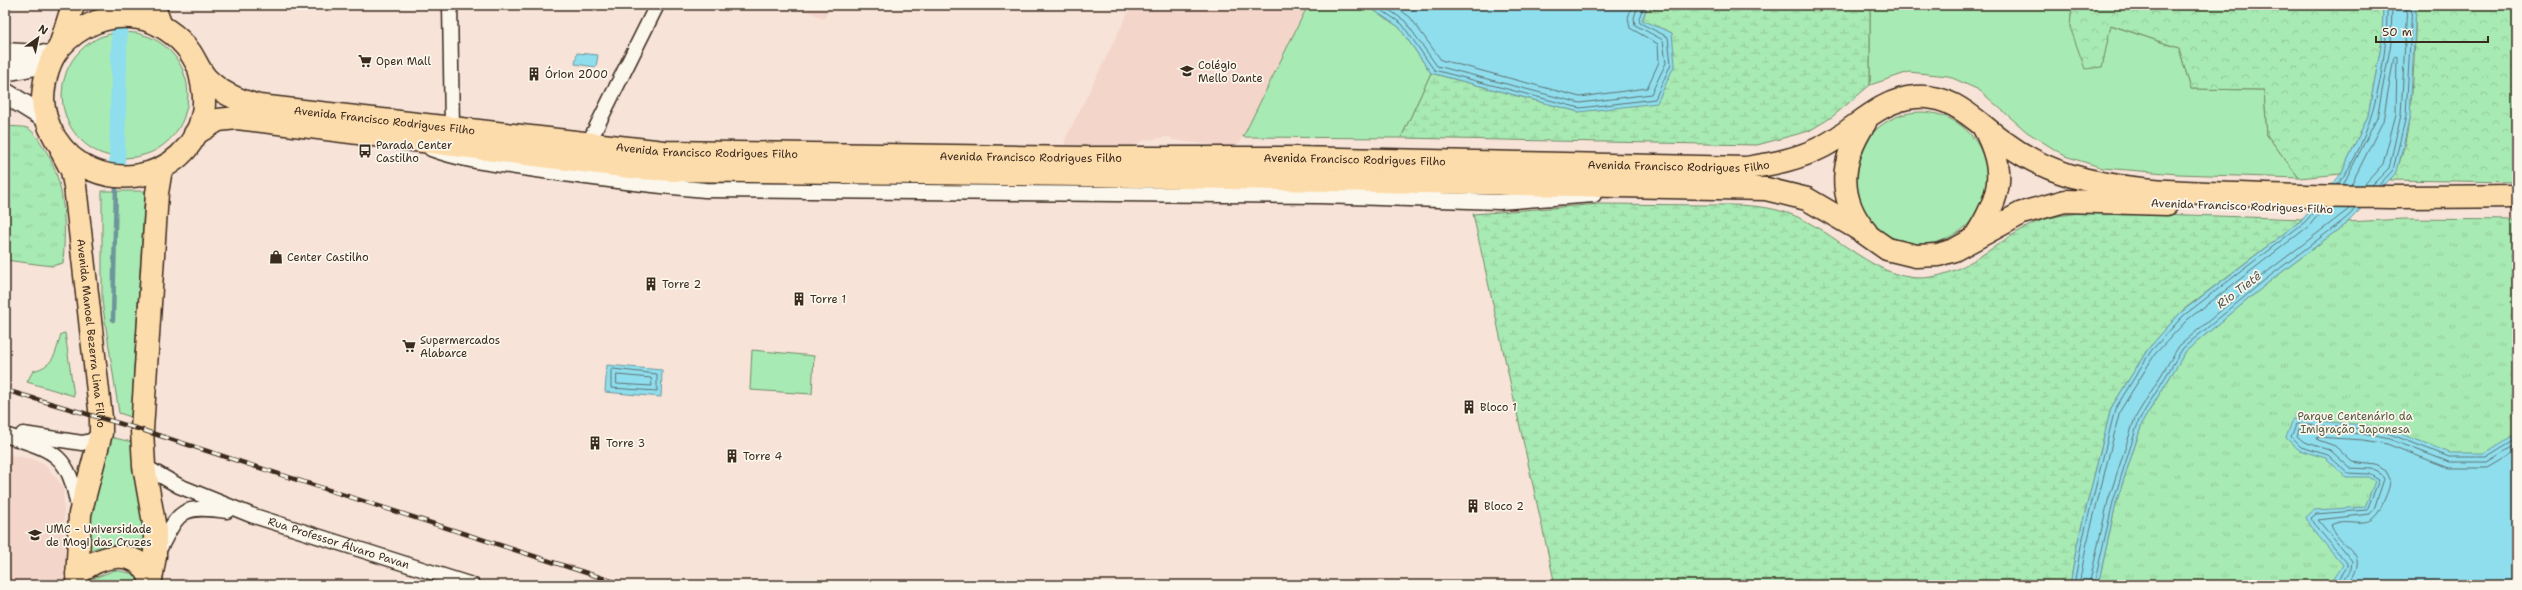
<svg xmlns="http://www.w3.org/2000/svg" width="2522" height="590" viewBox="0 0 2522 590" font-family="'Shantell Sans',sans-serif">
<style>
.built{fill:#f4d5ca}
.grass{fill:#a8eab3;stroke:#728a68}
.forest{fill:url(#forest-crowns);stroke:#728a68}
.wetland{fill:url(#wetland-marsh);stroke:#728a68}
.park{fill:url(#park-tufts);stroke:#728a68}
.water{fill:#8fdeee;stroke:#6d969b}
.lines{fill:none;stroke-linecap:round;stroke-linejoin:round}
.shore{stroke:#5d7271;stroke-width:1}
.stream{stroke:#6d969b;stroke-width:4.5}
.canal{stroke:#8fdeee;stroke-width:16}
.minor-casing{stroke:#3b2a1e;stroke-width:17}
.tertiary-casing{stroke:#3b2a1e;stroke-width:21}
.secondary-casing{stroke:#3b2a1e;stroke-width:23}
.primary-casing{stroke:#3b2a1e;stroke-width:25}
.minor{stroke:#fbf7ec;stroke-width:14}
.tertiary{stroke:#fbf7ec;stroke-width:18}
.secondary{stroke:#fbf7ec;stroke-width:20}
.primary{stroke:#fddcac;stroke-width:22}
.rail-casing{stroke:#3b2a1e;stroke-width:4.5}
.rail{stroke:#fbf7ec;stroke-width:3;stroke-dasharray:9;stroke-linecap:butt}
.labels{text-anchor:middle;stroke-width:3.5;stroke-linejoin:round;paint-order:stroke}
.poi-label{font-size:11px;fill:#3b2a1e;stroke:#fbf7ec;text-anchor:start}
.street-label{font-size:11px;fill:#3b2a1e;stroke:#fbf7ec}
.park-label{font-size:11px;fill:#565a43;stroke:#fbf7ec}
.water-label{font-size:12px;font-style:italic;fill:#505752;stroke:#fbf7ec}
</style>
<defs>
<pattern id="forest-crowns" width="20" height="18" patternUnits="userSpaceOnUse"><rect width="20" height="18" fill="#a8eab3"/><path d="M2 6a3 3 0 1 1 6 0M12 15a3 3 0 1 1 6 0" fill="none" stroke="#92c99a"/></pattern>
<pattern id="wetland-marsh" width="20" height="14" patternUnits="userSpaceOnUse"><rect width="20" height="14" fill="#a8eab3"/><path d="M1 5h8M5 5V1M11 12h8M15 12V8" fill="none" stroke="#92c99a"/></pattern>
<pattern id="park-tufts" width="24" height="20" patternUnits="userSpaceOnUse"><rect width="24" height="20" fill="#a8eab3"/><path d="M3 7l-1-3M5 7V3M7 7l1-3M15 17l-1-3M17 17v-4M19 17l1-3" fill="none" stroke="#92c99a"/></pattern>
</defs>
<rect width="100%" height="100%" fill="#f7e3d8"/>
<filter id="ink" filterUnits="userSpaceOnUse"><feTurbulence type="fractalNoise" baseFrequency=".025" numOctaves="2"/><feDisplacementMap in="SourceGraphic" scale="8" xChannelSelector="R" yChannelSelector="G"/><feConvolveMatrix kernelMatrix="1 2 1 2 8 2 1 2 1" color-interpolation-filters="sRGB"/></filter>
<g filter="url(#ink)">
<g class="built">
<polygon points="795,5 831,5 824,19"/>
<polygon points="1132,5 1308,5 1237,148 1174,140 1169,137 1145,140 1131,147 1065,147 1065,140"/>
<polygon points="5,454 32,459 45,465 63,486 67,585 5,585"/>
</g>
<g class="grass">
<polygon points="1308,5 1366,5 1399,27 1431,73 1401,138 1243,137"/>
<polygon points="1870,5 2072,5 2070,27 2102,67 2110,25 2179,48 2191,89 2264,90 2267,135 2299,178 2178,174 2103,168 2065,156 2027,132 1979,90 1948,76 1909,72 1870,85"/>
<circle cx="125" cy="95" r="63"/>
<circle cx="1921" cy="178" r="66"/>
<polygon points="102,191 145,191 131,417 119,413 102,301"/>
<path d="M65,333L74,396L27,382L33,371C55,365 55,354 61,334Z"/>
<polygon points="752,350 814,356 812,394 750,390"/>
<path d="M110,437L132,442C134,480 144,516 146,554C124,542 108,543 85,552L86,531Z"/>
<polygon points="115,570 135,574 141,585 88,585 94,578"/>
</g>
<g class="forest">
<polygon points="2072,5 2383,5 2382,41 2368,116 2341,174 2299,178 2267,135 2264,90 2191,89 2179,48 2111,25 2102,67 2085,69 2070,27"/>
<path d="M2416,5H2517V182L2390,180C2415,150 2414,46 2416,5Z"/>
</g>
<g class="wetland">
<polygon points="1648,5 1870,5 1870,85 1832,117 1809,131 1757,145 1401,138 1431,73 1579,112 1672,33 1642,20"/>
<path d="M1600,204C1635,204 1669,205 1704,205C1728,205 1753,204 1777,210C1828,221 1870,280 1923,278C1972,275 2003,231 2049,218C2084,209 2123,213 2159,214C2207,216 2255,217 2303,219L2183,310L2148,349L2111,408L2077,545L2070,585H1555L1473,214Z"/>
</g>
<g class="park">
<path d="M8,126C13,127 22,126 27,128C34,131 39,140 43,146C66,181 66,224 63,263L52,266L5,260V127Z"/>
<polygon points="2404,219 2517,220 2517,585 2098,585 2116,503 2143,421 2186,351 2269,282 2348,222"/>
</g>
<g class="water">
<polygon points="1366,5 1648,5 1642,20 1672,33 1675,64 1657,103 1579,112 1431,73 1399,27"/>
<polygon points="2383,5 2416,5 2410,116 2397,172 2348,222 2269,282 2186,351 2143,421 2116,503 2098,585 2070,585 2077,545 2111,408 2148,349 2180,313 2303,219 2341,174 2368,116 2382,41"/>
<polygon points="577,53 598,55 596,67 575,64"/>
<polygon points="607,365 662,370 661,397 605,392"/>
<polygon points="2293,419 2365,425 2392,430 2450,453 2485,453 2517,433 2517,585 2330,585 2343,565 2309,525 2306,517 2314,510 2365,507 2375,481 2368,477 2346,477 2326,458 2299,450 2286,438"/>
</g>
<g class="lines">
<g class="shore">
<polyline points="1374,5 1402,24 1434,70 1580,108 1655,99 1671,64 1668,37 1640,23 1639,18 1644,5"/>
<polyline points="1382,5 1405,21 1437,66 1580,103 1651,94 1666,63 1663,40 1635,25 1634,18 1638,5"/>
<polyline points="1393,5 1410,17 1441,60 1580,97 1647,88 1659,62 1658,44 1630,28 1628,18 1632,5"/>
<path d="M2337,185C2373,141 2388,60 2387,5"/>
<polyline points="2343,185 2377,118 2391,43 2392,5"/>
<polyline points="2351,185 2383,121 2394,57 2397,56 2396,114 2383,164 2364,185"/>
<polyline points="2372,185 2389,168 2401,115 2407,5"/>
<polyline points="2379,185 2393,170 2406,116 2412,5"/>
<polygon points="613,369 657,374 657,391 611,388 611,371"/>
<polygon points="617,375 651,378 652,386 617,384"/>
<polyline points="2074,585 2081,546 2115,409 2151,351 2183,316 2305,222 2317,208"/>
<polyline points="2079,585 2086,547 2120,411 2155,354 2187,320 2309,226 2324,208"/>
<polyline points="2089,585 2108,501 2135,418 2179,346 2263,275 2349,209"/>
<polyline points="2094,585 2113,502 2139,420 2183,348 2266,279 2345,219 2356,209"/>
<polyline points="2335,585 2347,567 2347,563 2313,523 2311,518 2316,514 2367,510 2379,480 2369,474 2348,473 2328,455 2301,447 2291,437 2296,424 2364,429 2390,434 2449,457 2486,457 2517,438"/>
<polyline points="2341,585 2351,569 2352,561 2318,520 2370,514 2374,509 2384,479 2381,474 2372,469 2350,468 2330,450 2304,442 2297,436 2299,429 2363,434 2389,439 2449,462 2487,462 2517,444"/>
<path d="M2348,585C2373,548 2341,553 2331,525C2352,514 2370,536 2383,503C2386,495 2390,488 2390,479L2386,471L2376,465L2352,462L2335,446L2318,440L2317,437L2363,440L2387,444L2449,468H2488L2517,451"/>
</g>
<polyline class="stream" points="113,320 116,185"/>
<polyline class="canal" points="117,168 120,5"/>
<g class="minor-casing">
<g id="minor">
<polyline points="450,5 452,127"/>
<path d="M431,149C463,161 496,164 530,169C588,178 646,185 705,190L1320,196L1499,202L1594,195"/>
<polyline points="585,150 657,5"/>
<polyline points="23,434 82,443 91,441 101,433"/>
<path d="M5,435C55,451 68,453 78,507"/>
<path id="s1" d="M144,466L179,486L251,515L472,585"/>
<path d="M158,552C179,512 179,504 227,511"/>
</g>
</g>
<g class="tertiary-casing">
<polyline id="tertiary" points="5,52 54,55"/>
</g>
<g class="secondary-casing">
<g id="secondary">
<polyline points="5,71 51,62"/>
<polyline points="5,93 47,119"/>
</g>
</g>
<g class="primary-casing">
<g id="primary">
<polyline points="153,5 161,26"/>
<polyline points="60,46 73,5"/>
<path id="s2" d="M199,68C202,83 206,97 203,113C189,185 93,199 55,138C48,126 43,112 43,98C44,80 48,61 60,47C80,25 108,13 138,18C158,21 179,36 190,52C196,61 199,70 206,78C220,93 240,101 259,106L664,152L1086,158H1296L1746,168C1773,164 1799,159 1824,146C1855,130 1880,99 1916,97C1954,94 1977,123 2004,142C2024,157 2046,168 2069,175C2123,192 2184,192 2239,194C2332,198 2424,197 2517,196"/>
<path d="M1865,123C1841,159 1836,197 1866,232"/>
<polyline points="195,134 218,120 237,118 639,168 673,170 1087,175 1766,189 1807,199 1860,230 1887,249 1916,256 1938,255 1954,250 2022,213 2065,201 2167,204"/>
<path id="s3" d="M62,152L72,171L75,186L101,418V433L80,514L77,585"/>
<path d="M1975,237C2001,197 2007,171 1984,128"/>
<path d="M77,574C100,555 138,545 151,580"/>
<polyline points="150,585 155,556 155,529 144,466 142,430 157,193 161,169"/>
</g>
</g>
<use href="#minor" class="minor"/>
<use href="#tertiary" class="tertiary"/>
<use href="#secondary" class="secondary"/>
<use href="#primary" class="primary"/>
<g class="rail-casing">
<polyline id="rail" points="5,390 142,430 624,585"/>
</g>
<use href="#rail" class="rail"/>
</g>
</g>
<defs>
<g id="supermarket-bare" transform="scale(1.08)"><path d="M-6-5.5h2.5l.6 2H6L4.5 2H-2.5L-4.4-4H-6ZM-1.5 3.2a1.3 1.3 0 1 0 .1 0ZM3 3.2a1.3 1.3 0 1 0 .1 0Z" fill="#3b2a1e" stroke="#fbf7ec" stroke-width="2.5" paint-order="stroke"/></g>
<g id="school-bare" transform="scale(1.08)"><path d="M0-5L7-2L0 1L-7-2ZM-4 1L0 2.5L4 1V4Q0 6-4 4Z" fill="#3b2a1e" stroke="#fbf7ec" stroke-width="2.5" paint-order="stroke"/></g>
<g id="building-bare" transform="scale(1.08)"><path d="M-4-6H4V6H1V3H-1V6H-4ZM-2.5-4.3h1.7v1.8h-1.7ZM.8-4.3h1.7v1.8H.8ZM-2.5-1h1.7V.8h-1.7ZM.8-1h1.7V.8H.8Z" fill="#3b2a1e" stroke="#fbf7ec" stroke-width="2.5" paint-order="stroke"/></g>
<g id="bus-bare" transform="scale(1.08)"><path d="M-5-6H5V4H4V6H2V4H-2V6H-4V4H-5ZM-3.5-4V0h7V-4ZM-3.5 1.2v1.5H-2V1.2ZM2 1.2v1.5H3.5V1.2Z" fill="#3b2a1e" stroke="#fbf7ec" stroke-width="2.5" paint-order="stroke"/></g>
<g id="shop-bare" transform="scale(1.08)"><path d="M-5-2.5h2.3a2.7 3.5 0 0 1 5.4 0H5L5.5 6h-11ZM-1.5-2.5h3a1.5 2.3 0 0 0-3 0Z" fill="#3b2a1e" stroke="#fbf7ec" stroke-width="2.5" paint-order="stroke"/></g>
<g id="university-bare" transform="scale(1.08)"><path d="M0-5L7-2L0 1L-7-2ZM-4 1L0 2.5L4 1V4Q0 6-4 4Z" fill="#3b2a1e" stroke="#fbf7ec" stroke-width="2.5" paint-order="stroke"/></g>
</defs>
<g fill-rule="evenodd">
<use href="#supermarket-bare" x="365" y="61"/>
<use href="#school-bare" x="1187" y="71"/>
<use href="#building-bare" x="534" y="74"/>
<use href="#bus-bare" x="365" y="151"/>
<use href="#shop-bare" x="276" y="257"/>
<use href="#building-bare" x="651" y="284"/>
<use href="#building-bare" x="799" y="299"/>
<use href="#supermarket-bare" x="409" y="346"/>
<use href="#building-bare" x="1469" y="407"/>
<use href="#building-bare" x="595" y="443"/>
<use href="#building-bare" x="732" y="456"/>
<use href="#building-bare" x="1473" y="506"/>
<use href="#university-bare" x="35" y="535"/>
</g>
<g class="labels">
<g class="poi-label">
<text x="376" y="65">Open Mall</text>
<text x="1198" y="69">Colégio<tspan x="1198" dy="13">Mello Dante</tspan></text>
<text x="545" y="78">Órion 2000</text>
<text x="376" y="149">Parada Center<tspan x="376" dy="13">Castilho</tspan></text>
<text x="287" y="261">Center Castilho</text>
<text x="662" y="288">Torre 2</text>
<text x="810" y="303">Torre 1</text>
<text x="420" y="344">Supermercados<tspan x="420" dy="13">Alabarce</tspan></text>
<text x="1480" y="411">Bloco 1</text>
<text x="606" y="447">Torre 3</text>
<text x="743" y="460">Torre 4</text>
<text x="1484" y="510">Bloco 2</text>
<text x="46" y="533">UMC - Universidade<tspan x="46" dy="13">de Mogi das Cruzes</tspan></text>
</g>
<g class="street-label">
<text dy="4" stroke="none"><textPath href="#s2" startOffset="703">Avenida Francisco Rodrigues Filho</textPath></text>
<text dy="4" stroke="none"><textPath href="#s2" startOffset="1027">Avenida Francisco Rodrigues Filho</textPath></text>
<text dy="4" stroke="none"><textPath href="#s2" startOffset="1351">Avenida Francisco Rodrigues Filho</textPath></text>
<text dy="4" stroke="none"><textPath href="#s2" startOffset="1675">Avenida Francisco Rodrigues Filho</textPath></text>
<text dy="4" stroke="none"><textPath href="#s2" startOffset="1999">Avenida Francisco Rodrigues Filho</textPath></text>
<text transform="translate(2242 206) rotate(2)" y="4">Avenida Francisco Rodrigues Filho</text>
<text dy="4" stroke="none"><textPath href="#s3" startOffset="185">Avenida Manoel Bezerra Lima Filho</textPath></text>
<text dy="4" stroke="none"><textPath href="#s1" startOffset="210">Rua Professor Álvaro Pavan</textPath></text>
</g>
<g class="park-label">
<text x="2355" y="420">Parque Centenário da<tspan x="2355" dy="13">Imigração Japonesa</tspan></text>
</g>
<g class="water-label">
<text transform="translate(2239 290) rotate(-37)" y="4">Rio Tietê</text>
</g>
</g>
<rect width="2522" height="590" fill="none" stroke="#fbf7ec" stroke-width="20"/>
<rect x="10" y="10" width="2502" height="570" fill="none" stroke="#3b2a1e" stroke-width="1.5" filter="url(#ink)"/>
<g transform="translate(38 38) rotate(33)" stroke="#fbf7ec" stroke-width="3" paint-order="stroke">
<path d="M0-3L7 15L0 10L-7 15Z" fill="#3b2a1e"/>
<text y="-6" font-size="11" font-weight="bold" text-anchor="middle" fill="#3b2a1e">N</text>
</g>
<path d="M2376 36v6h112v-6" fill="none" stroke="#3b2a1e" stroke-width="2"/>
<text x="2382" y="36" font-size="12" fill="#3b2a1e" stroke="#fbf7ec" stroke-width="3" paint-order="stroke">50 m</text>
</svg>
